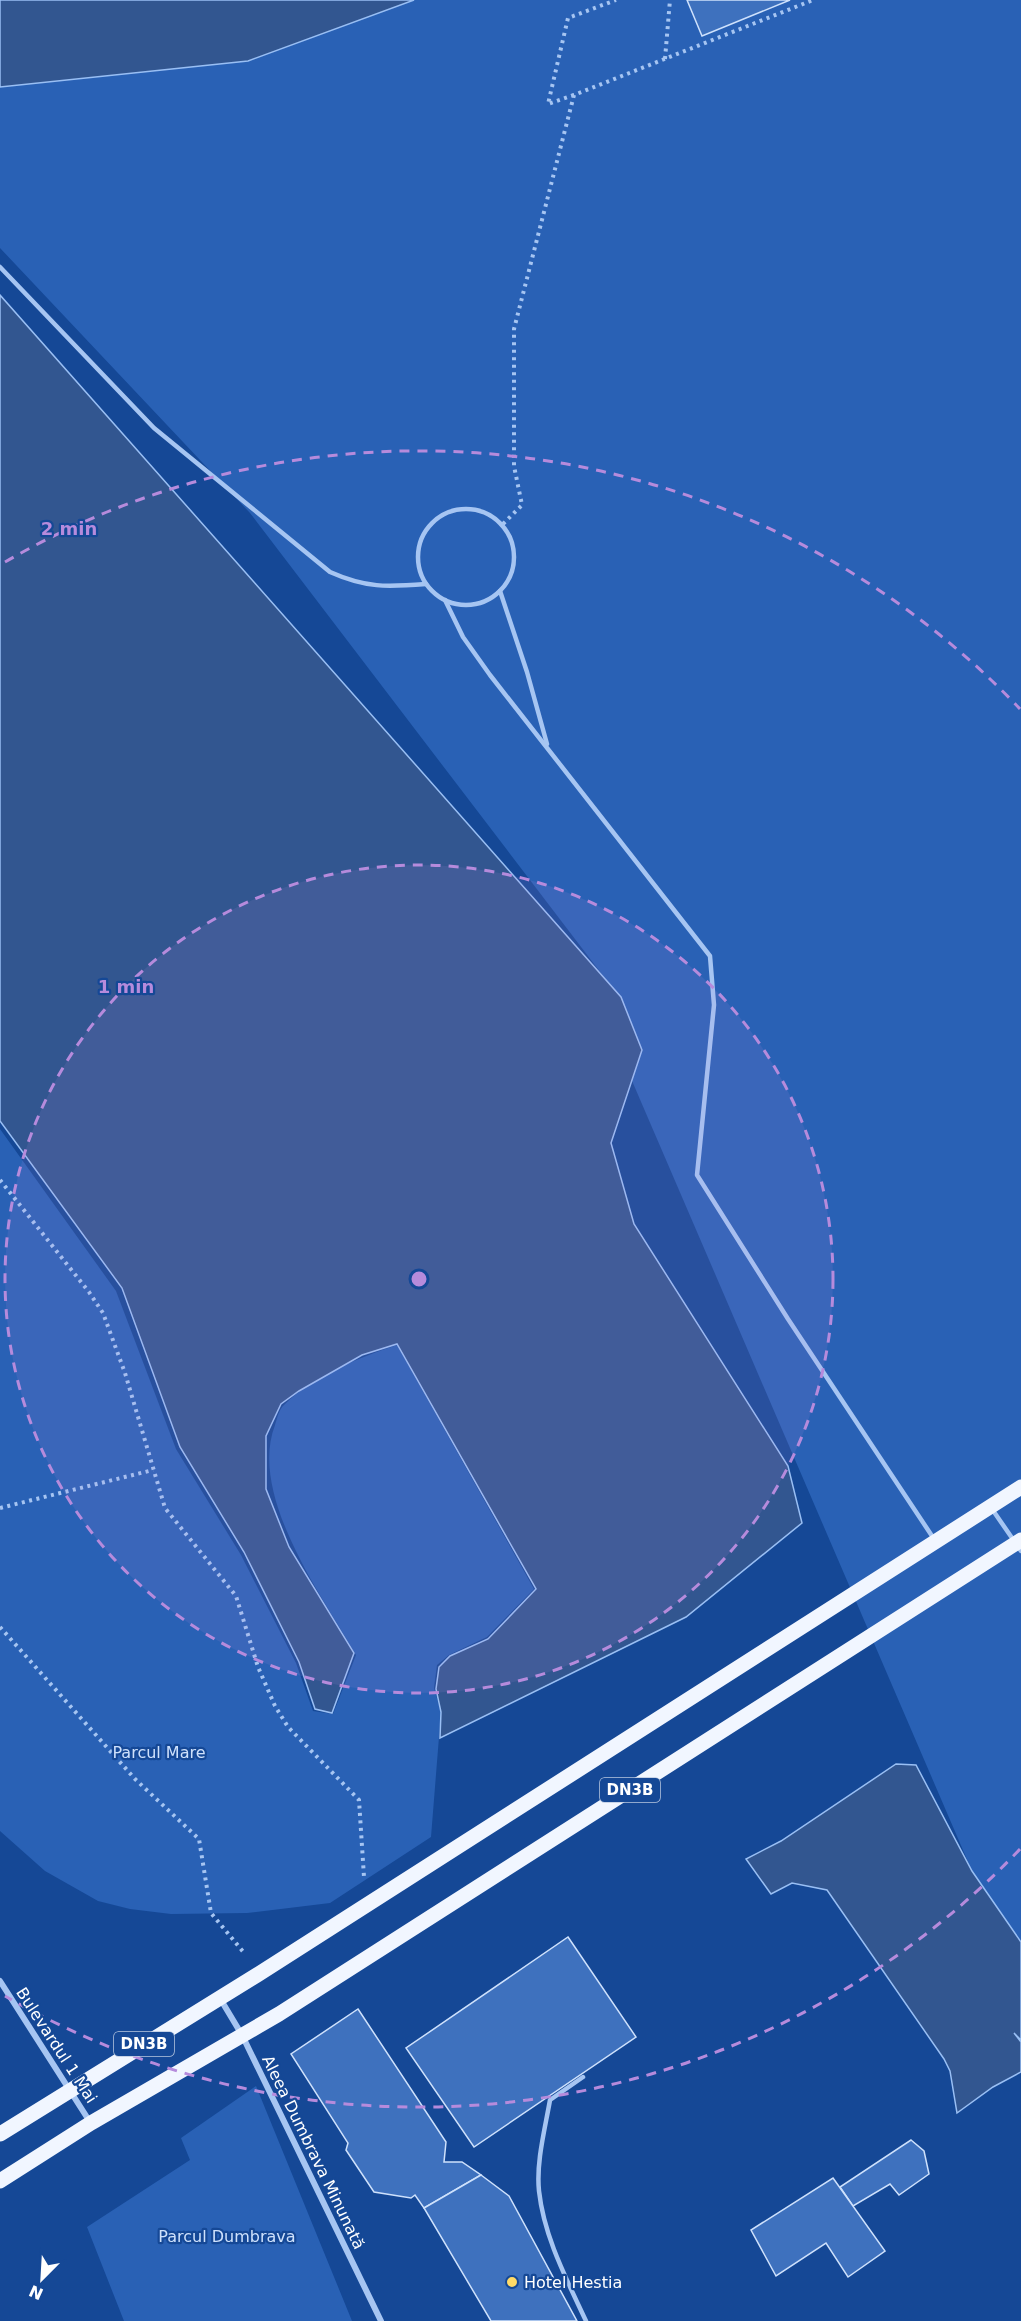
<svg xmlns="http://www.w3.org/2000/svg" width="1021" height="2321" viewBox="0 0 1021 2321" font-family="'DejaVu Sans',sans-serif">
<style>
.green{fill:#2961b5}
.water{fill:#325690;stroke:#99bff4;stroke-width:1.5}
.building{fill:#3e71be;stroke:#cee1fc;stroke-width:1.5}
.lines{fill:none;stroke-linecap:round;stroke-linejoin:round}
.path{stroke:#a6c5f2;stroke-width:4;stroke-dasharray:3 4.5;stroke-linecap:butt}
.service{stroke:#a6c5f2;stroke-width:4.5}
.minor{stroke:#a6c5f2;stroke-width:6}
.primary{stroke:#f1f6ff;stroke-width:15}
.ring{fill:none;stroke:#b68bdc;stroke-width:3;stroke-dasharray:10 8}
.poi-dot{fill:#ffda67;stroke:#154896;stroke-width:2}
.labels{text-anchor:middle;stroke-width:4.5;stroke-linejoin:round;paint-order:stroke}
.shield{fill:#154896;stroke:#b9c8e0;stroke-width:1.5}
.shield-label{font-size:15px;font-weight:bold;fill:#fff}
.park-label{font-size:16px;fill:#cee1fc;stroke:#154896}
.street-label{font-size:16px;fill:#fff;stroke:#154896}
.poi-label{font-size:16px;fill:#fff;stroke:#154896;text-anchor:start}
.centre{fill:#b68bdc;stroke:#154896;stroke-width:3}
.ring-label{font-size:18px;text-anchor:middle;font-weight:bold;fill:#b68bdc;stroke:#154896;stroke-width:4.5;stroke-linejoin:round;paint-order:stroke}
</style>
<rect width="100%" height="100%" fill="#154896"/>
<g class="green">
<polygon points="414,0 1021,0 1021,1942 972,1871 620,1053 607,981 250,513 0,248 0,87 247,61"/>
<path d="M0,1129L116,1291L176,1449L241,1555L296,1663L313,1711L333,1714L356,1655C322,1596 248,1495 275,1425C277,1419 279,1409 284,1405C314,1375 358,1358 397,1345L534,1589L487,1637L449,1655L437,1665L434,1688L441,1712L431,1837L330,1903L247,1913L171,1914L130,1909L98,1901L45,1871L0,1831Z"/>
<polygon points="256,2086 352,2321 124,2321 87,2227 190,2160 181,2138"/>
</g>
<g class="water">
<polygon points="0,0 414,0 248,61 0,87"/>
<polygon points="0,295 621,997 642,1050 611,1143 634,1224 788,1466 802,1523 686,1617 440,1738 441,1712 436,1689 439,1667 450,1656 488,1639 536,1589 397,1344 362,1355 299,1391 281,1404 266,1436 266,1489 289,1547 354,1653 332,1713 315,1709 299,1662 244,1552 180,1447 122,1288 0,1121"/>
<polygon points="896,1764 916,1765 972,1871 1021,1942 1021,2040 1014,2033 1021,2042 1021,2072 993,2087 957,2113 950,2071 944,2059 827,1890 792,1883 771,1894 746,1859 781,1841"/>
</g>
<g class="building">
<polygon points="687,0 790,0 702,36"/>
<polygon points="568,1937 636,2037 474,2147 406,2048"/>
<polygon points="358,2009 446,2142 444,2162 462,2162 481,2175 424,2208 415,2195 411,2198 374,2192 346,2150 348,2143 291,2054"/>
<polygon points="911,2140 924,2151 929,2174 899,2195 890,2184 853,2206 840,2187"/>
<polygon points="481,2175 509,2196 577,2321 491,2321 424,2208"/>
<polygon points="833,2178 885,2251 848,2277 826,2243 776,2276 751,2230"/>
</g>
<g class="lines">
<g class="path">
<polyline points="665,59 670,0"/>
<polyline points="574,95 548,104 568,18 616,0"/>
<polyline points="503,524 522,505 514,466 514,329 574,95 813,0"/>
<polyline points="0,1180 89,1292 103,1313 125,1373 165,1508 236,1596 258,1667 275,1706 288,1727 359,1800 364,1877"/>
<polyline points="0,1508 153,1470"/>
<polyline points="0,1627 135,1779 199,1839 211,1913 245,1954"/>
</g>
<g class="service">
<path d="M0,267L154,428L330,572C366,588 386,587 426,584"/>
<circle cx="466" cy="557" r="48"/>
<polyline points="500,591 527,672 547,744"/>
<polyline points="445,600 463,637 490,675 710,956 714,1005 697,1175 788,1319 934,1539"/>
<polyline points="992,1509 1021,1551"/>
<path d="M583,2077L550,2100C545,2129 536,2162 539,2191C544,2237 567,2280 586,2321"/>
</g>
<g class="minor">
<polyline points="0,1981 90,2122"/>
<polyline points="221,2000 242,2035 381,2321"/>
</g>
<g class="primary">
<polyline points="0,2134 257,1975 1021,1487"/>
<polyline points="0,2181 91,2123 279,2014 1021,1540"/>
</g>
</g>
<circle cx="419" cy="1279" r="414" fill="#b68bdc" fill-opacity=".12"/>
<g class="ring">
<circle cx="419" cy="1279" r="414"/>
<path d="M1020 1849A828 828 0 0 1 5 1996M5 562A828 828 0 0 1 1020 709"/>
</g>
<circle class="poi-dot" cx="512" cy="2282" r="6"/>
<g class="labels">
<g class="shield">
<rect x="600" y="1778" width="60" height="24" rx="4.5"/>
<rect x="114" y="2032" width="60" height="24" rx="4.5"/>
</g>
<g class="shield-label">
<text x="630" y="1795">DN3B</text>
<text x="144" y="2049">DN3B</text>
</g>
<g class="park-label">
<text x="159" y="1758">Parcul Mare</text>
<text x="227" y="2242">Parcul Dumbrava</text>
</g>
<g class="street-label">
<text transform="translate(57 2045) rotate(57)" y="6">Bulevardul 1 Mai</text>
<text transform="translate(314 2152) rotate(64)" y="6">Aleea Dumbrava Minunată</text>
</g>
<g class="poi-label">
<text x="524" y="2288">Hotel Hestia</text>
</g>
</g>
<circle cx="419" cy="1279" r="9" class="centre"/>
<g class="ring-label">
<text x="69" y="535">2 min</text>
<text x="126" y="993">1 min</text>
</g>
<g transform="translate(42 2279) rotate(204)" stroke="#154896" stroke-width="4.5" paint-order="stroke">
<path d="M0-4.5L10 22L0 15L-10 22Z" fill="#ffffff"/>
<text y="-9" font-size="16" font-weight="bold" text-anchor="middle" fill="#ffffff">N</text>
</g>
</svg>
